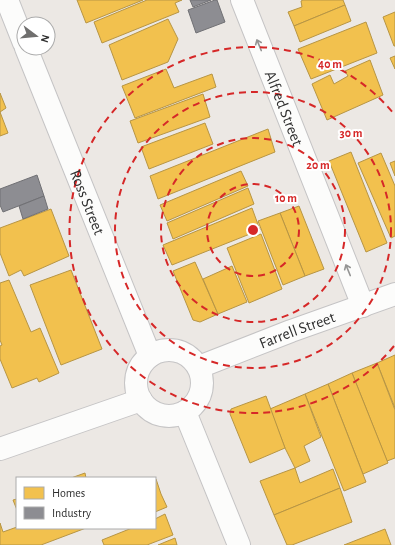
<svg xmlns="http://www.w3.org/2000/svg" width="395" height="545" viewBox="0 0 395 545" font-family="'Alegreya Sans',sans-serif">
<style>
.homes{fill:#f2c14e;stroke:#b79544}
.industry{fill:#8d8d92;stroke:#707074}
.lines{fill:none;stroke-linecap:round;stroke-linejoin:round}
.minor-casing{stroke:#c5c4c5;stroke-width:24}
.minor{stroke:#fcfcfb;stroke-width:22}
.oneway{stroke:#959594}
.ring{fill:none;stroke:#d62828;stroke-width:2;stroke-dasharray:7 5}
.labels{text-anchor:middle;stroke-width:4;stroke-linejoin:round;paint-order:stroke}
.street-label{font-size:16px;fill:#2e2e2e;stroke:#fff}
.centre{fill:#d62828;stroke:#fff;stroke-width:2}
.ring-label{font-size:12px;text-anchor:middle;font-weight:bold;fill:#d62828;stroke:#fff;stroke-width:4;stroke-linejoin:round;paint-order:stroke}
</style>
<rect width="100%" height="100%" fill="#ece8e4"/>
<g class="homes">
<polygon points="77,0 143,0 86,23"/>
<polygon points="147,0 182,0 175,3 179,12 102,43 94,22"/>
<polygon points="303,0 343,0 345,5 294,26 288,12 302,7 301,1"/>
<polygon points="345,5 351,21 300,42 294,26"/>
<polygon points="395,12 395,46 394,46 383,17"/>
<polygon points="168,19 178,39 168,62 122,80 109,45"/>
<polygon points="366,22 377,53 311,79 298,49"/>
<polygon points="395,56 395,69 390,58"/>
<polygon points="370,60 383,95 327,120 312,84 330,75 334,84 348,76 345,71"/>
<polygon points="166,69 174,88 212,74 216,87 135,118 122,86"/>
<polygon points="0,93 6,108 0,112 8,133 0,136"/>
<polygon points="203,94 210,117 138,143 130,121"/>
<polygon points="205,123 213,144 149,169 141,147"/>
<polygon points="268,129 275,152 158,199 150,176"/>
<polygon points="351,152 387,243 366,252 329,161"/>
<polygon points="381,153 395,186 395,236 391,238 358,163"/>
<polygon points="395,161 395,176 390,163"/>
<polygon points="241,171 248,186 167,221 160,205"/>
<polygon points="248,188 254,204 173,239 167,223"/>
<polygon points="299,206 324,269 305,276 280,213"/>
<polygon points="252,208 260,230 172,265 163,245"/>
<polygon points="51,209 69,256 24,276 21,270 9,276 0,253 0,228"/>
<polygon points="280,213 305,276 283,285 258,221"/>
<polygon points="261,234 282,289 249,303 227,248"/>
<polygon points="195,262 218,314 200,322 193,320 173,271"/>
<polygon points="232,266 247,302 218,314 203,279"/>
<polygon points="71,270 102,349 61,365 30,285"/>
<polygon points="9,280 31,332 40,328 59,373 39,382 37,378 12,388 0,359 0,346 2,345 0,340 0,283"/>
<polygon points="395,355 395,408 377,363"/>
<polygon points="377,363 395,410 395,458 387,461 352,373"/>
<polygon points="352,373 388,463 363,474 328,384"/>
<polygon points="328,384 366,482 344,491 305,394"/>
<polygon points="305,394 321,437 304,446 310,461 295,468 285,448 270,409"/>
<polygon points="266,396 285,448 250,463 230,414 231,409"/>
<polygon points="295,468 300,483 333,469 340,488 274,515 260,481"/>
<polygon points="85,473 86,478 71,478"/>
<polygon points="156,479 161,494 167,507 155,512 155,480"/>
<polygon points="340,488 352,522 292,545 287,545 274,515"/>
<polygon points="17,499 17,510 13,500"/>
<polygon points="165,514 173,535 147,545 104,545 102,540 132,528 155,528 155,519"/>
<polygon points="0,523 3,532 17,527 86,528 41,545 0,545"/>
<polygon points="385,529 391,545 344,545"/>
<polygon points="175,538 177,545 158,545"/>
</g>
<g class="industry">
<polygon points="190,0 211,0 193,7"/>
<polygon points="215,0 217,0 225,22 196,33 188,10"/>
<polygon points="37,175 44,196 3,212 0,205 0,189"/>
<polygon points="44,196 48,209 23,219 19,206"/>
</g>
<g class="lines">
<g class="minor-casing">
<g id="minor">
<polyline points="7,0 24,43"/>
<path id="s1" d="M242,0L363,306"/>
<path id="s2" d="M26,48L150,356"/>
<circle cx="169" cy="383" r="33"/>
<path id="s3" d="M199,367L291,331L395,294"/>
<polyline points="185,412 239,545"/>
<polyline points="0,449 141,400"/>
</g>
</g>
<use href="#minor" class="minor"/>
</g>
<defs><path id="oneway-shaft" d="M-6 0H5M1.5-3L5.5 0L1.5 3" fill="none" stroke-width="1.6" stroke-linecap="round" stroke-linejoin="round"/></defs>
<g class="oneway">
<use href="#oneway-shaft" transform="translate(259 45) rotate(-112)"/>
<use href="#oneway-shaft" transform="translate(348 270) rotate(-112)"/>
</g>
<g class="ring">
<circle cx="253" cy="230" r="46"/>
<circle cx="253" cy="230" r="92"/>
<circle cx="253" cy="230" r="138"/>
<path d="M394 346A183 183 0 1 1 394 114"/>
</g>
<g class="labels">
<g class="street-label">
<text dy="6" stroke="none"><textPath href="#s1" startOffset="116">Alfred Street</textPath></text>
<text dy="6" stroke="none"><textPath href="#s2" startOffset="166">Ross Street</textPath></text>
<text dy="6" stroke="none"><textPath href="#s3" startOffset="105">Farrell Street</textPath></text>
</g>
</g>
<circle cx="253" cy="230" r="6" class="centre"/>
<g class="ring-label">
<text x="330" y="68">40 m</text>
<text x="351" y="137">30 m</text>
<text x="318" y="169">20 m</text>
<text x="286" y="202">10 m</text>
</g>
<rect x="16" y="477" width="140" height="52" fill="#ffffff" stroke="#ababab"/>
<rect x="24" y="487" width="20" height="12" fill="#f2c14e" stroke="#ababab"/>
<text x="52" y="497" font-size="12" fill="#2e2e2e">Homes</text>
<rect x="24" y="507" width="20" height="12" fill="#8d8d92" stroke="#ababab"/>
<text x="52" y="517" font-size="12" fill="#2e2e2e">Industry</text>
<g transform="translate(36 36) rotate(106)"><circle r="19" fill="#ffffff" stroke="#ababab"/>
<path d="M0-3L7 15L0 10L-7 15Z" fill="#706f6e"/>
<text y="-6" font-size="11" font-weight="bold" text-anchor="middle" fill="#2e2e2e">N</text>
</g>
</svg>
